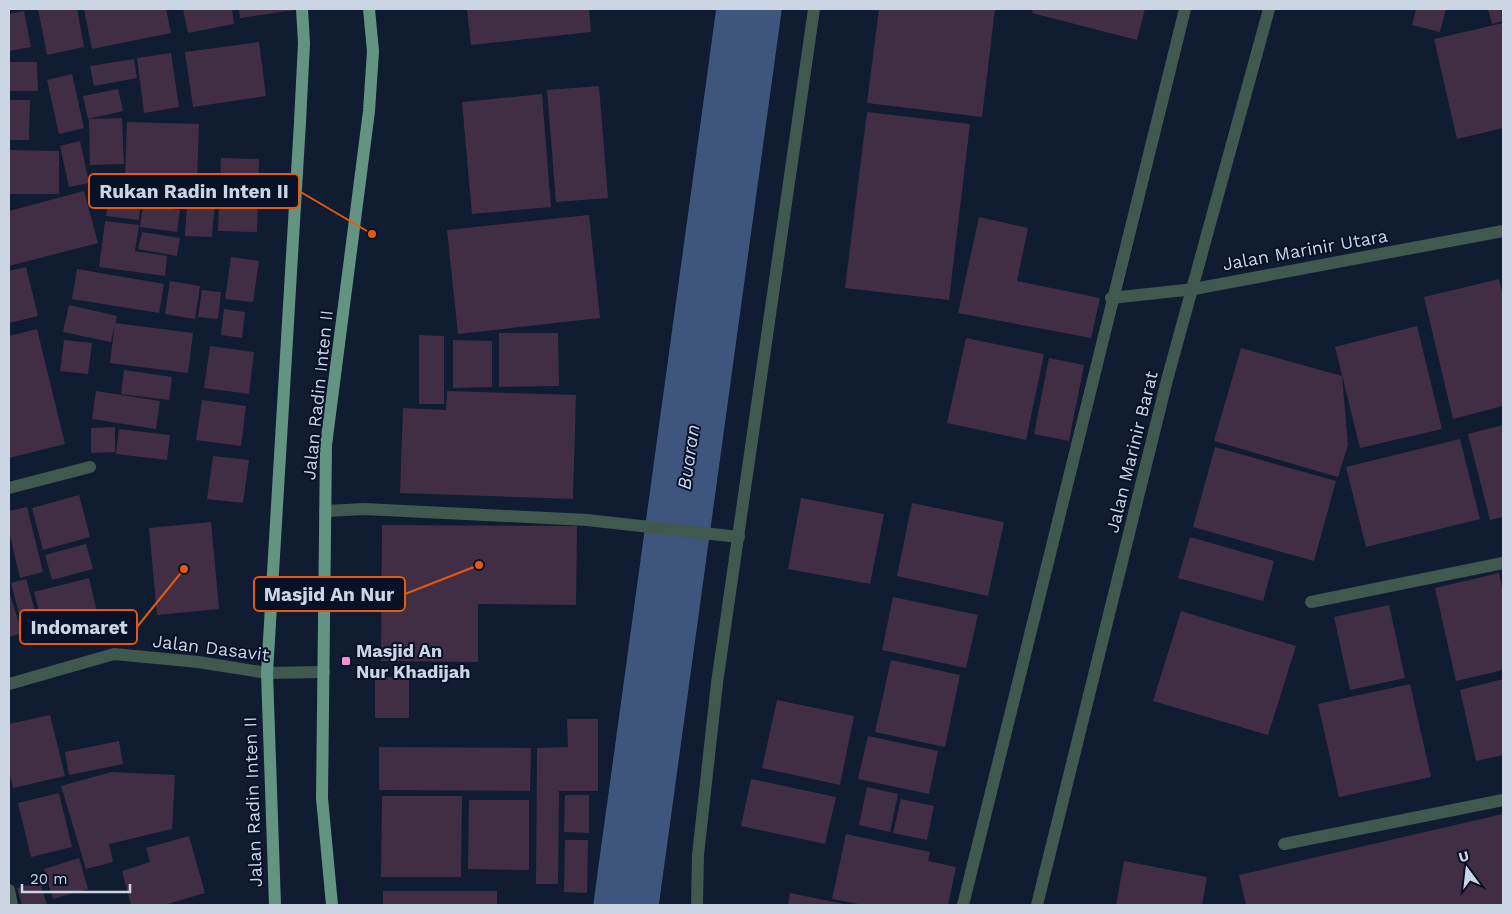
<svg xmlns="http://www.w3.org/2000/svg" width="1512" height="914" viewBox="0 0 1512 914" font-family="'Work Sans',sans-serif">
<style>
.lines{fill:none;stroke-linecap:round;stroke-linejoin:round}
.river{stroke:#3e567e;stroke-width:65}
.building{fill:#412e44}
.service{stroke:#41584f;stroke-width:12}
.minor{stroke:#41584f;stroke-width:12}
.primary{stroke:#629481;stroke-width:12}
.poi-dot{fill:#f690d0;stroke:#071228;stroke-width:2}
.labels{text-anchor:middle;stroke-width:4;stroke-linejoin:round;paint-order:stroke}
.street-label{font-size:18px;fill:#ccd5e4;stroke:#071228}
.poi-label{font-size:18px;font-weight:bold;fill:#ccd5e4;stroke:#071228;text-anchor:start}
.water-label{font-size:19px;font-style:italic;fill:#c8d8f3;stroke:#071228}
.leader{fill:none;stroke:#e8590c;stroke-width:2}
.callout-dot{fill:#e8590c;stroke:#071228;stroke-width:2}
.callout{fill:#071228;stroke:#e8590c;stroke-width:2}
.callout-label{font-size:19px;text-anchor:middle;font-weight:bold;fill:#ccd5e4}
</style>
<rect width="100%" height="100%" fill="#0f1c32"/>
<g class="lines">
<polyline class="river" points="626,905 749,9"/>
</g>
<g class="building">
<polygon points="38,9 77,9 84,47 47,55"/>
<polygon points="84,9 166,9 171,33 92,49"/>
<polygon points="183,9 232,9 234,24 188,33"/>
<polygon points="239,9 294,9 294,10 240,18"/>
<polygon points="467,9 589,9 591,32 471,45"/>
<polygon points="879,9 995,9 982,117 867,103"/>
<polygon points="1033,9 1145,9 1137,40 1032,13"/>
<polygon points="1416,9 1446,9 1440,32 1412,25"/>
<polygon points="1488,9 1503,9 1503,21 1492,24"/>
<polygon points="24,11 31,47 9,51 9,14"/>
<polygon points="1503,23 1503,128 1457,139 1434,39"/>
<polygon points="259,42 266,96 193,107 185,52"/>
<polygon points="171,53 179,107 144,113 137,58"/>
<polygon points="134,59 137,78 94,86 90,66"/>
<polygon points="9,62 37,62 38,91 9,91"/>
<polygon points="72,74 84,128 59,134 47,80"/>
<polygon points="599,86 608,198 556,202 547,90"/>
<polygon points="118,89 123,111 88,119 83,96"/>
<polygon points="542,94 551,207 472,214 462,102"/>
<polygon points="9,100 30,100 29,140 9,140"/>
<polygon points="867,112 970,124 949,300 845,288"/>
<polygon points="122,118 124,164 90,165 89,119"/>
<polygon points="127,122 199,124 197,180 125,178"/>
<polygon points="80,141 89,183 69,187 60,146"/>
<polygon points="9,150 59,151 59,194 9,194"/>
<polygon points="221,158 259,159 257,232 218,231"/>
<polygon points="110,186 142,190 139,220 106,216"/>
<polygon points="188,188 216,190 212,237 185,236"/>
<polygon points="84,191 98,243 9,266 9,211"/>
<polygon points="143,205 180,210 177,232 140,227"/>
<polygon points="589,215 600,318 458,334 447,230"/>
<polygon points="979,217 1028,228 1017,281 1100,298 1091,338 958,313"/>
<polygon points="105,221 139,225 135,251 167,256 165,276 99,267"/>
<polygon points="142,232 180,238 177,256 138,249"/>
<polygon points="231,257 259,261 253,302 225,299"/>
<polygon points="26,267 38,316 9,323 9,271"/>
<polygon points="77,269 164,284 159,313 72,299"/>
<polygon points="1499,279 1503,295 1503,406 1453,419 1424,297"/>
<polygon points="170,281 200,286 195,319 165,314"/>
<polygon points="202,290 221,292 218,319 198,317"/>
<polygon points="69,305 117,316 111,342 63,332"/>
<polygon points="224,309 245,312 242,338 221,335"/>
<polygon points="115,323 193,333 188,373 110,363"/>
<polygon points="1417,326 1442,429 1360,448 1335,347"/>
<polygon points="37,329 65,444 9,458 9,336"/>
<polygon points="499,333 558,333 559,386 499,387"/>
<polygon points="419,335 444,336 444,404 419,404"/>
<polygon points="966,338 1044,354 1026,440 947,423"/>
<polygon points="64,340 92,343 88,374 60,371"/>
<polygon points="453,340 492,341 492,387 453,388"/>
<polygon points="210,346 254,352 249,394 204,388"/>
<polygon points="1241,348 1342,376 1348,445 1338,477 1214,441"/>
<polygon points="1049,358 1084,365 1069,441 1034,434"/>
<polygon points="124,370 172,377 169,400 121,394"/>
<polygon points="96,391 160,401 156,429 92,419"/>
<polygon points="447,391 576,395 573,499 400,493 403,408 446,410"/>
<polygon points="202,400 246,406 241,446 196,440"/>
<polygon points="1503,425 1503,517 1490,520 1468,434"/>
<polygon points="115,427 115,452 91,453 91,428"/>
<polygon points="119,429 170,435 167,460 116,454"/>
<polygon points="1460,439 1480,519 1366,547 1346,467"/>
<polygon points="1215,447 1336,481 1314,561 1193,527"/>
<polygon points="213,456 249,460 243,503 207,499"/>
<polygon points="79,495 90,537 43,550 32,508"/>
<polygon points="801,498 884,514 870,584 788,569"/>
<polygon points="912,503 1004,522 988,596 897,576"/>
<polygon points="27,507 43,572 20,578 9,531 9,511"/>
<polygon points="211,522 219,609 157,615 149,528"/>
<polygon points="382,525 577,526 576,605 478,604 478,662 381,661"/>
<polygon points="1190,537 1274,561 1263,601 1178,578"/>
<polygon points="86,544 93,569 52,580 45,555"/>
<polygon points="1499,573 1503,592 1503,670 1456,681 1435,588"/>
<polygon points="89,578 99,621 45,634 34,592"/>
<polygon points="26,579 38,622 22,626 11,583"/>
<polygon points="9,591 22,633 9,637"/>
<polygon points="893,597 978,615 966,668 882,650"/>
<polygon points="1389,605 1405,678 1350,690 1334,617"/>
<polygon points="1181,611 1296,646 1268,735 1153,701"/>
<polygon points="891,660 960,675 945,747 875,732"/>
<rect x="375" y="677" width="34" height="41"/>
<polygon points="1503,679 1503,755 1476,761 1460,690"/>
<polygon points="1410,684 1431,777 1339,797 1318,704"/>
<polygon points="777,700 854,716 840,785 762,768"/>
<polygon points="50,715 65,776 13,788 9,770 9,724"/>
<polygon points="567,719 598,719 598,791 559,791 558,884 536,884 537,748 568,747"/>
<polygon points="868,736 938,751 929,794 858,779"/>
<polygon points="119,741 123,764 69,775 65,752"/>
<polygon points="379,747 531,748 530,791 379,790"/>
<polygon points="111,772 175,775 172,829 109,844 113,862 86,869 61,786"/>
<polygon points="751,779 836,797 825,844 741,826"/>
<polygon points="867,787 898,794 890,832 859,825"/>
<polygon points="59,793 72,847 31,857 18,803"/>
<polygon points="565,795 589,795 589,833 564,832"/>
<polygon points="382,796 462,796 461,877 381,877"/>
<polygon points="901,799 934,806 927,840 893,833"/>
<polygon points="469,800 529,800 529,870 468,869"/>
<polygon points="1503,814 1503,905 1246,905 1239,875"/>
<polygon points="846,834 930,852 928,861 956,867 948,905 864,905 832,899"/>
<polygon points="189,836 205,893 164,905 131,905 122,871 150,862 146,848"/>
<polygon points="565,840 588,840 587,893 564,892"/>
<polygon points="79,858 88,889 53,899 44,869"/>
<polygon points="1124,861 1207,877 1202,905 1116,905"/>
<polygon points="40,882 47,905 22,905 17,888"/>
<rect x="383" y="891" width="114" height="14"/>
<polygon points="790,893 844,904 844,905 788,905"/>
</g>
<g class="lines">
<polyline class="service" points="325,511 364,509 587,520 739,537"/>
<g class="minor">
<polyline points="1111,298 1194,289 1503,231"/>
<polyline points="9,488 90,467"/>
<polyline points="1311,602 1503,563"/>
<polyline points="9,684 114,654 198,662 267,673 324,672"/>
<polyline points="1284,844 1503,800"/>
<polyline points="9,890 12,905"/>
<polyline points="697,905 698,855 717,683 814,9"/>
<polyline points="963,905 1185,9"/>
<polyline points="1037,905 1167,380 1269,9"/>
</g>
<g class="primary">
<polyline points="275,905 267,673 300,122 304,43 302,9"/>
<polyline points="332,905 322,798 326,445 369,111 373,51 369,9"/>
</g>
</g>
<rect class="poi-dot" x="341" y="656" width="10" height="10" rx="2.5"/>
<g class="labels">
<g class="street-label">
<text transform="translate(1305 250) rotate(-10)" y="6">Jalan Marinir Utara</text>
<text transform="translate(318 395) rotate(-84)" y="6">Jalan Radin Inten II</text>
<text transform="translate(1132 452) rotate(-76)" y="6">Jalan Marinir Barat</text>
<text transform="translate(211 648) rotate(7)" y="6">Jalan Dasavit</text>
<text transform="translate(253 802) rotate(-92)" y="6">Jalan Radin Inten II</text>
</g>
<g class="poi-label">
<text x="356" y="657">Masjid An<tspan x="356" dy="21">Nur Khadijah</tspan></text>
</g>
<g class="water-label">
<text transform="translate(688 457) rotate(-82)" y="7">Buaran</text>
</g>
</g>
<path class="leader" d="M372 234L299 191M479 565L405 594M184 569L137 627"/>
<g class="callout-dot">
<circle cx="372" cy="234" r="5"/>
<circle cx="479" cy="565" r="5"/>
<circle cx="184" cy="569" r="5"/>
</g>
<g class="callout">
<rect x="89" y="174" width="210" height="34" rx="5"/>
<rect x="254" y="577" width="151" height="34" rx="5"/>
<rect x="20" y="610" width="117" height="34" rx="5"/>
</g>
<g class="callout-label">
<text x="194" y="198">Rukan Radin Inten II</text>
<text x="329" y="601">Masjid An Nur</text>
<text x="79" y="634">Indomaret</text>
</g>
<rect width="1512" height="914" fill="none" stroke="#ccd5e4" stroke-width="20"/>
<g transform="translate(1467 869) rotate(345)" stroke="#071228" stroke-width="4" paint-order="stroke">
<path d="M0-4L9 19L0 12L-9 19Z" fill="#ccd5e4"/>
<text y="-8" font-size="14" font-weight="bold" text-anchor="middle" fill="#ccd5e4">U</text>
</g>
<path d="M22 884v8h108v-8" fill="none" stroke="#ccd5e4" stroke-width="2.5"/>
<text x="30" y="884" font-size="15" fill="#ccd5e4" stroke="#071228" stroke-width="4" paint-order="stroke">20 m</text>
</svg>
